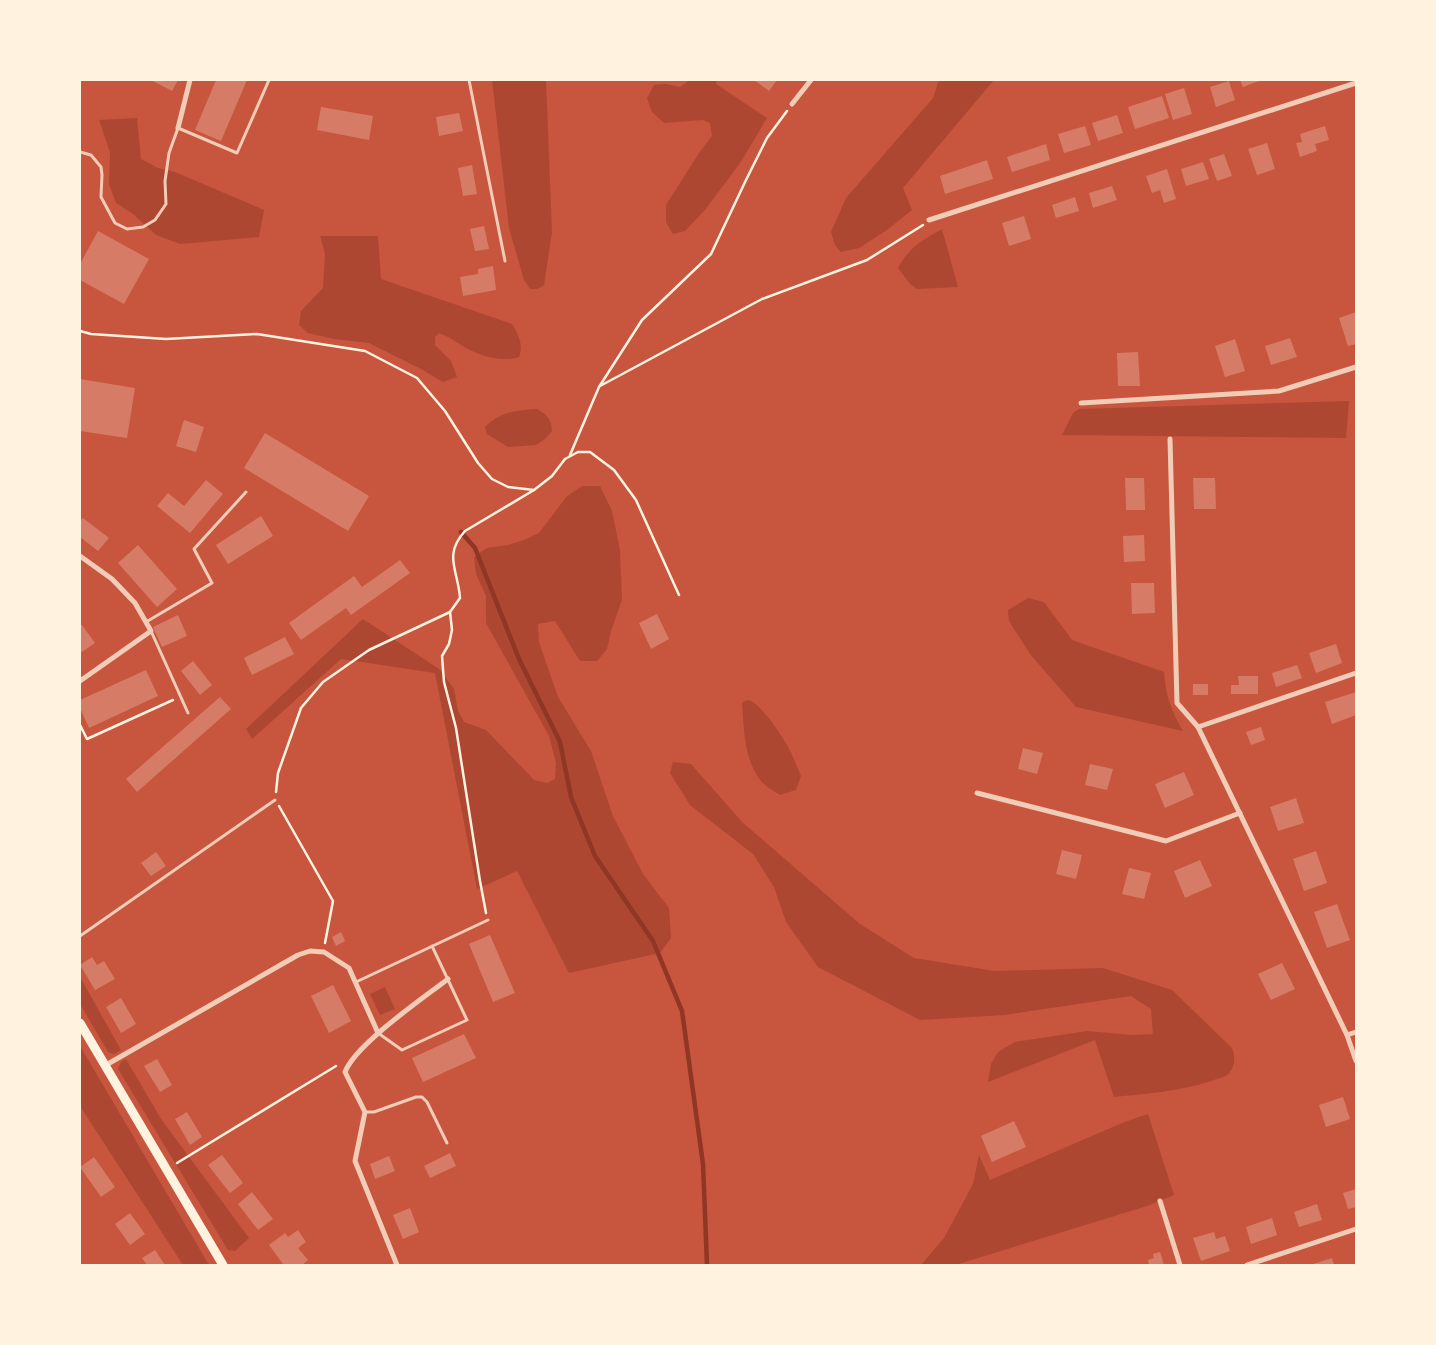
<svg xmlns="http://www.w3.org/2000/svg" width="1436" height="1345" viewBox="0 0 1436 1345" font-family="'Alegreya Sans',sans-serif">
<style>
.green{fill:#ae4732}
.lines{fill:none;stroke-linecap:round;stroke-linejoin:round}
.stream{stroke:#8f3625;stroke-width:4.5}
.building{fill:#d67c66}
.path{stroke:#fff3e0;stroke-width:2.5}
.service{stroke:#f1ccb7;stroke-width:3}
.minor{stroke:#f1ccb7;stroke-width:5}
.secondary{stroke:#fff3e0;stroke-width:9}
</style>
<rect width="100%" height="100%" fill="#c8553d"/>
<g class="green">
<polygon points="492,80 546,80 552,232 544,285 537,289 530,289 524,280 509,228"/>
<polygon points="688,80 717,80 716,84 767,118 741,162 705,210 685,231 673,234 666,222 666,205 699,153 712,136 710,123 703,120 664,123 652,112 647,98 654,85 666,84 680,87 687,82"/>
<polygon points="939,80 994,80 903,188 912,210 887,230 859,248 841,252 835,245 831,232 846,198 933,98"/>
<polygon points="137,118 141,159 158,168 175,172 264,210 259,237 180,244 156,235 133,214 116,203 109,184 110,152 99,120"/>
<path d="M942,229L958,287L917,289L910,284L898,268C909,247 923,240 942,229Z"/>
<path d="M320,236H378L381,279L512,324C518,334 524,345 519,357C505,362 483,357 470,350C459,345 451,337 439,333L435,337V345L451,361L457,377L443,382L421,369L369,343L334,339L308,333L299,325L301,311L323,288L325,254Z"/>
<polygon points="1349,401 1346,438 1062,435 1073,413 1079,409"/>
<path d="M537,409C547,415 551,419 552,431L545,439L536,445L508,447L487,434L485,427C499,412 518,410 537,409Z"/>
<polygon points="582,486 600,486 612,511 620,550 622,600 611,631 607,649 597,661 580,661 555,621 538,624 539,642 558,697 591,751 613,816 643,874 669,908 671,938 660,953 569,973 517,871 477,889 435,673 341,659 252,739 246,729 363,619 439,669 454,689 458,711 464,722 486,730 534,780 547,783 555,779 556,763 549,736 486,623 486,596 476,574 474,557 487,548 508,545 524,540 539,533 567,496"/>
<path d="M1028,598L1044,602L1072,640L1164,672C1166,697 1171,710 1183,731L1076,707L1030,654L1009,621L1008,610Z"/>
<path d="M748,700C760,702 782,736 788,747C793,756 797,767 801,776L796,790L780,795C774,791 766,787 761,781C744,760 744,729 742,704L744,701Z"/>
<path d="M673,762L691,764L742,822L860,924L914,958L994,971L1103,968L1172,990L1232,1048C1236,1058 1235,1069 1226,1076C1222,1078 1215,1079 1211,1081C1180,1091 1146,1094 1114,1097L1095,1040L988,1082L991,1064L998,1052L1015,1042L1087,1031L1132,1035L1153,1034L1151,1009L1131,996L1005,1015L920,1020L818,967L786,922L774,887L753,854L690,805L670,773Z"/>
<polygon points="80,977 121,1050 114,1054 108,1052 80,1004"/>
<polygon points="385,987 395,1009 380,1015 370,994"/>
<polygon points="80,1046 209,1265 183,1265 80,1106"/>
<polygon points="126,1059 161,1119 249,1238 235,1251 228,1250 118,1069 121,1062"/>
<polygon points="1148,1114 1174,1195 1147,1206 955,1265 921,1265 944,1238 973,1184 979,1155 990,1180 1122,1123"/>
</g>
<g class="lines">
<polyline class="stream" points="461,532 475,548 519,659 560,742 571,797 595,856 653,941 682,1011 703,1164 707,1265"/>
</g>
<g class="building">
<polygon points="151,80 178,80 172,91"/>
<polygon points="216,80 247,80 221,141 195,130"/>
<polygon points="754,80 777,80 769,91"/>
<polygon points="1240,80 1262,80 1243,87"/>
<polygon points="1229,81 1235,100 1216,107 1210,87"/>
<polygon points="1184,88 1192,114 1173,120 1165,94"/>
<polygon points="1162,96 1169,118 1135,129 1128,107"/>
<polygon points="321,107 373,116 369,140 317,130"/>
<polygon points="459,113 463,131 439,136 436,117"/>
<polygon points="1117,115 1123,133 1098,141 1092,123"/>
<polygon points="1085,126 1091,145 1064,153 1058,134"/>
<polygon points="1325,126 1329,140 1315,144 1317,151 1300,157 1296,143 1302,142 1300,134"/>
<polygon points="1267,143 1275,169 1257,175 1248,149"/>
<polygon points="1046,144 1050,160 1012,172 1007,157"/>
<polygon points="1224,154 1232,176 1217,181 1209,159"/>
<polygon points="987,160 993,179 945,194 940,176"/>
<polygon points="1203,162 1209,179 1186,186 1181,169"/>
<polygon points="472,165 477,194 463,196 458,168"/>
<polygon points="1167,169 1176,199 1164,203 1160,190 1152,193 1146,176"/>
<polygon points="1112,186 1117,200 1093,208 1089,193"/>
<polygon points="1075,197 1079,211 1056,218 1052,205"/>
<polygon points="1024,216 1031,239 1009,246 1002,223"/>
<polygon points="484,226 489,249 475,251 470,229"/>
<polygon points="98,231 149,259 124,304 80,280 80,264"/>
<polygon points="493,266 496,290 463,296 460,277 478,274 478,269"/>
<polygon points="1356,312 1356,344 1348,346 1339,318"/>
<polygon points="1290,338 1297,357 1271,365 1265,346"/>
<polygon points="1235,339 1245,371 1225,377 1215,346"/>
<polygon points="1138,352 1140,386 1118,386 1117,353"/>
<polygon points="80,379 135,388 127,438 80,431"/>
<polygon points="184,420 204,427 196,452 176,446"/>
<polygon points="265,433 369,496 348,531 244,468"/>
<polygon points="1125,478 1144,478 1145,510 1126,510"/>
<polygon points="1193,478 1215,478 1216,509 1194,509"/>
<polygon points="206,480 223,494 190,533 157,506 168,493 184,506"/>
<polygon points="261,516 273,536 228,564 216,545"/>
<polygon points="83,518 109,538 98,551 80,537 80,521"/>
<polygon points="1144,535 1145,561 1124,562 1123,536"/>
<polygon points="138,545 177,589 157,607 118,563"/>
<polygon points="400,560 410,573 351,615 346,608 301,640 289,623 354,576 362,587"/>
<polygon points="1131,583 1154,583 1155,613 1132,614"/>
<polygon points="657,614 669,639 651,649 639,623"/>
<polygon points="178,615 187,636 162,647 153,627"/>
<polygon points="82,625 95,643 82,652 80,650 80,626"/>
<polygon points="285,637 294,654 252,675 244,658"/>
<polygon points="1336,644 1342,663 1316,673 1309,653"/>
<polygon points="193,661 212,685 200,695 181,671"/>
<polygon points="1297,665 1302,678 1276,687 1272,673"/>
<polygon points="146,670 158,696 89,728 80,708 80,700"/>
<polygon points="1238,676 1258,676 1258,694 1231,694 1231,685 1239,685"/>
<rect x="1193" y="684" width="15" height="11"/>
<polygon points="1356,692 1356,715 1332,724 1325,702"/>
<polygon points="220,697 231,709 137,792 126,779"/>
<polygon points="1261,727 1265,740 1251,745 1246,732"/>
<polygon points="1023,748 1043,753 1037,774 1018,769"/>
<polygon points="1090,764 1113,769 1107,790 1085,785"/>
<polygon points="1184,772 1194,795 1165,808 1155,784"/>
<polygon points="1296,798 1304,823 1278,831 1270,807"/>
<polygon points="1062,850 1082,855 1076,879 1056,874"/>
<polygon points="1316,851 1327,883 1304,891 1293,859"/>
<polygon points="156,852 166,866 151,876 141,863"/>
<polygon points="1200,860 1212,886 1185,898 1174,871"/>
<polygon points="1129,868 1151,873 1144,899 1122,894"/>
<polygon points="1337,904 1350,940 1327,948 1314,912"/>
<polygon points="341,932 345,941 336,946 332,937"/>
<polygon points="490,935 515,993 493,1002 469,944"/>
<polygon points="92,957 97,965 104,961 115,979 95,990 80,965"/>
<polygon points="1282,963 1295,989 1271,1000 1258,974"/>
<polygon points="333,985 351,1021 329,1033 311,996"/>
<polygon points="121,998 136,1024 121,1033 106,1007"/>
<polygon points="464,1034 476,1058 423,1082 412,1058"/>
<polygon points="157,1059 172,1085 160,1092 144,1066"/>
<polygon points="1343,1097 1350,1119 1326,1127 1319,1105"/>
<polygon points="187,1112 202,1137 190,1145 175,1119"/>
<polygon points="1014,1121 1026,1147 992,1162 981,1136"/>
<polygon points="450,1153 456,1166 430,1178 424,1166"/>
<polygon points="222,1155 243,1183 230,1193 208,1165"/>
<polygon points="389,1156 395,1171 375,1179 370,1164"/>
<polygon points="94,1157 115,1187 101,1197 80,1167"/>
<polygon points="1356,1189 1356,1207 1348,1209 1343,1193"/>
<polygon points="252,1192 273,1219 258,1230 238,1204"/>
<polygon points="1317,1204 1322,1220 1299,1227 1294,1212"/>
<polygon points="410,1208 419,1232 403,1239 393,1215"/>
<polygon points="130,1213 145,1234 130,1245 115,1224"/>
<polygon points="1272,1218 1277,1235 1251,1244 1246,1227"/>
<polygon points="298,1230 306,1242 298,1248 308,1260 302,1265 281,1265 283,1264 269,1245 285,1233 288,1237"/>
<polygon points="1214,1232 1216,1239 1225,1236 1230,1251 1201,1261 1193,1238"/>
<polygon points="155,1250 165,1265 147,1265 142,1258"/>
<polygon points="1160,1252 1164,1265 1149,1265 1148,1260 1154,1258 1153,1254"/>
<polygon points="1332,1258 1334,1265 1310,1265"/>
</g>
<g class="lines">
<g class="path">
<polyline points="80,331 91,334 166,339 257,334 365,351 417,378 445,411 478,463 492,479 508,487 534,490 552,476 565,459 578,452 590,452 614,470 636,500 679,595"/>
<polyline points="600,386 762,299 867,260 923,225"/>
<polyline points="570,455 599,387 642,320 711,254 746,180 767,138 787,111"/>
<polyline points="80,725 87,739 173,700"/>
<polyline points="276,792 278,773 301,708 323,682 369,650 450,612"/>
<polyline points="279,806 333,901 325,943"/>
<path d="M486,913L480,881L456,728L444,682L442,656L449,644L452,630L450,612L460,598C458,570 443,555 465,531L534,490"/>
<polyline points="177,1163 336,1066"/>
</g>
<g class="service">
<polyline points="469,80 505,261"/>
<polyline points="80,152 91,155 101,167 102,175 101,197 115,223 127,229 143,227 155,220 166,204 165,181 169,153 178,128 237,153 269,80"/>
<polyline points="146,622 212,583 194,549 246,492"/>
<polyline points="151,631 188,713"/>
<polyline points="80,936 275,800"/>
<polyline points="356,982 488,920"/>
<polyline points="378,1033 402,1050 467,1020 432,946"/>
<polyline points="365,1112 374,1112 416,1097 422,1097 427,1102 447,1143"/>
</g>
<g class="minor">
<polyline points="792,104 811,80"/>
<polyline points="178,128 190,80"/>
<polyline points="929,220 1356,83"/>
<polyline points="1081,403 1279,391 1356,367"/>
<polyline points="1170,439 1177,703 1198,727 1356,673"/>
<polyline points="80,556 112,579 135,603 151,631 80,681"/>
<polyline points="1198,727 1347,1035 1356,1061"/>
<polyline points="977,793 1166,841 1240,813"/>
<polyline points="1347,1035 1356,1032"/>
<polyline points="106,1065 298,955 310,951 324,952 349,968 378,1033"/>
<polyline points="1160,1201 1180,1265"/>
<path d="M397,1265L355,1161L365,1112L345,1072C356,1044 422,999 448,979"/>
<polyline points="1247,1265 1356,1229"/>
</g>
<polyline class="secondary" points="80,1023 223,1265"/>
</g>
<rect width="1436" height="1345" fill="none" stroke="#fff3e0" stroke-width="162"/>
</svg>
